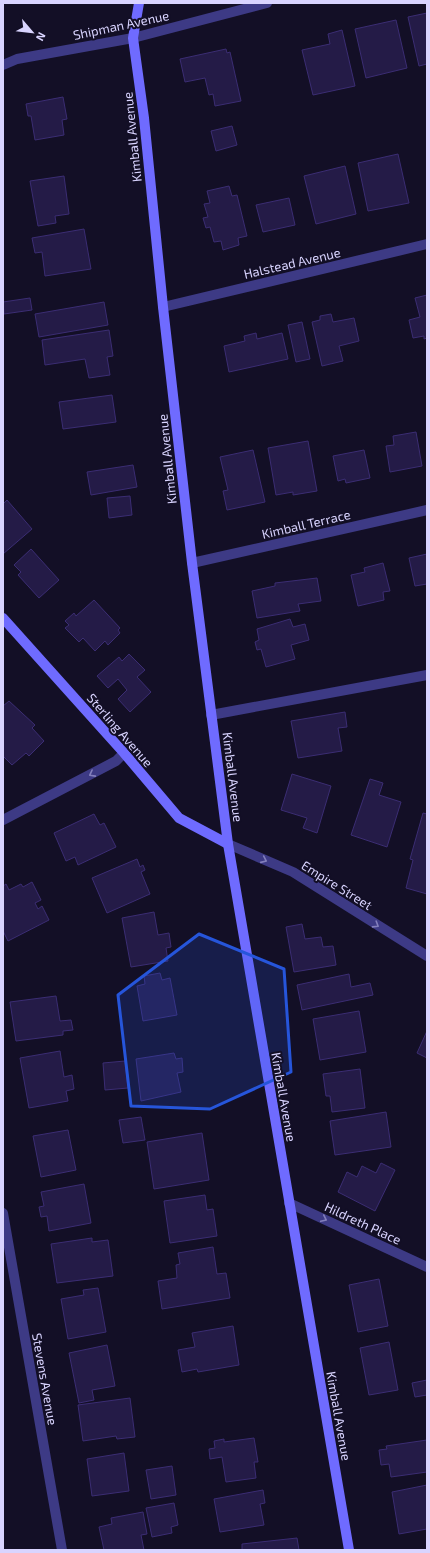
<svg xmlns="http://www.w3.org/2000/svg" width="430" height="1553" viewBox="0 0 430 1553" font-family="'Exo 2',sans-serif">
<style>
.building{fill:#241b47;stroke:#3b2d73}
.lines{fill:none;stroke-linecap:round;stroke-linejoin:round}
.lane{stroke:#3d3a85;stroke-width:10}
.street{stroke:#3d3a85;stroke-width:10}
.secondary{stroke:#6f6bff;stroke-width:10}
.oneway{stroke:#837fbc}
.marked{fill:#2655da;fill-opacity:0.2;stroke:#2655da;stroke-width:3;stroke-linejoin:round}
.labels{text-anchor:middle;stroke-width:4;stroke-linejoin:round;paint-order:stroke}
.street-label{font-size:13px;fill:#d9d4ff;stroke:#130f26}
</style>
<rect width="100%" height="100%" fill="#130f26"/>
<g class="building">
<polygon points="427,13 427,64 419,66 408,17"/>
<polygon points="396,20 407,68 366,78 355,29"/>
<polygon points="342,30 355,86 313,95 302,50 330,44 328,34"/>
<polygon points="226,49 227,53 230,52 241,101 215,106 213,94 209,95 205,78 185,82 180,59"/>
<polygon points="63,97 67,119 62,120 64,135 35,140 31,116 28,116 26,104"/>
<polygon points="232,126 237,145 216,151 211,131"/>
<polygon points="398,154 409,203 368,211 358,163"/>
<polygon points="345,166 356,214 316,224 304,176"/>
<polygon points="64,176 69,214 55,216 56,223 38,226 30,181"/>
<polygon points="229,186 232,196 237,195 247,236 238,238 239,245 223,250 221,241 214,242 210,227 206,228 203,218 208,217 204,204 210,203 207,191"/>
<polygon points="289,198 295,225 263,232 256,205"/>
<polygon points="84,229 91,269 45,276 42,252 35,253 32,238"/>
<polygon points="427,295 427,338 424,339 424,336 413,338 409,320 420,317 415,298"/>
<polygon points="30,298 32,310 4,314 3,302"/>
<polygon points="104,302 108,325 39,337 35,314"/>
<polygon points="331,314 333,322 354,318 359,341 339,346 343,361 322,366 312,322 320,320 320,316"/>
<polygon points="302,322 310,359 296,362 288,325"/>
<polygon points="109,330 113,356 107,357 110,375 89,378 85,359 45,365 42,340"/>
<polygon points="256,333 257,339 282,333 288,359 229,372 224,346 245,341 244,336"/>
<polygon points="112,395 116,422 63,429 59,402"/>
<polygon points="416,432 422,466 390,472 386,446 394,445 393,436"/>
<polygon points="308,441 317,491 293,495 293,492 276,495 268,448"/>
<polygon points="253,450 265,502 227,510 223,491 228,490 220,457"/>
<polygon points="364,450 370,478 346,483 345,479 338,481 333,456"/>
<polygon points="133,465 137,487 91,495 87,472"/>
<polygon points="130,496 132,515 109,518 107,498"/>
<polygon points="7,500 32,529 3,554 3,504"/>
<polygon points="31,549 59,580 39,598 18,575 21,572 14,565"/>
<polygon points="427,554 427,584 415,586 409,558"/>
<polygon points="383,563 390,591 383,592 384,600 358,606 351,575 365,572 364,568"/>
<polygon points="317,578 321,601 298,604 300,611 257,618 252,591 275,586 275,583"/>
<polygon points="94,600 120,628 118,630 120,633 108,645 105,641 95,651 83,638 79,642 65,628 69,625 65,621 74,613 76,616"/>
<polygon points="290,619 293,627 305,624 309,640 291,645 295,659 266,667 261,649 257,650 255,642 259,640 257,629"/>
<polygon points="129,654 145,670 137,677 151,692 130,712 118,699 127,690 118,679 108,688 97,676 119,657 122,661"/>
<polygon points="9,701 35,725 32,728 44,741 29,756 26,753 12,765 3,756 3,706"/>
<polygon points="345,712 347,727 338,728 342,751 298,758 291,721"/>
<polygon points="292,774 331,786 317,833 303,828 307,818 281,810"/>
<polygon points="370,779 383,783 379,795 401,802 387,847 351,835"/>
<polygon points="423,813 427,814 427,894 406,888 413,860 410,859"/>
<polygon points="94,814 100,825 104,823 116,847 78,865 75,857 66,861 54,833"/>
<polygon points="137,859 140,867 143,865 145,870 141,872 150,894 107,913 92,878"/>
<polygon points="32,882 41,900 35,903 38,909 42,906 49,920 8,941 3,931 3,886 6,884 9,890 21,884 23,887"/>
<polygon points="154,912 158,935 169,933 171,947 166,948 168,961 131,967 122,918"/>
<polygon points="302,924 305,939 321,937 323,947 333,946 336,965 294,972 286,927"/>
<polygon points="160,973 162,980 170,978 177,1015 143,1021 137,986 145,984 144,976"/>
<polygon points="349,974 351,987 370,983 373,995 302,1010 297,985"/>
<polygon points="56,996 60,1021 71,1020 73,1030 63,1031 63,1035 16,1041 10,1002"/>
<polygon points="359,1011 366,1052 320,1060 313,1019"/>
<polygon points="427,1031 427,1058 417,1053"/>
<polygon points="60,1051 64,1077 72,1075 74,1089 66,1091 68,1101 29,1108 20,1058"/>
<polygon points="174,1053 176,1059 182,1058 183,1072 177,1073 181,1092 141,1101 136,1059"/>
<polygon points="125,1061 128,1088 105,1090 103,1063"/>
<polygon points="360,1069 365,1108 332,1112 330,1096 326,1096 323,1074"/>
<polygon points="386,1112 391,1147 335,1155 330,1121"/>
<polygon points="141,1117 145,1140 123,1143 119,1120"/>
<polygon points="68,1130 76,1170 41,1177 33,1136"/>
<polygon points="202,1133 209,1180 154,1189 147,1142"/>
<polygon points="381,1163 395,1170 375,1211 338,1192 347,1172 357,1177 362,1166 376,1173"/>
<polygon points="84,1184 91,1223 49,1231 47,1216 41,1217 39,1207 44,1206 41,1192"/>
<polygon points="205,1195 207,1210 213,1209 217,1236 170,1243 164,1201"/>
<polygon points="92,1238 92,1242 108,1240 113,1276 57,1283 51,1244"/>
<polygon points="213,1247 217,1274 226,1273 230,1298 162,1309 158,1281 177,1278 176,1265 180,1264 178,1253"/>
<polygon points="379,1279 388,1326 358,1332 349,1285"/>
<polygon points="98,1288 106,1332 68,1339 61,1299 84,1295 83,1290"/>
<polygon points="233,1326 239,1365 198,1372 197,1369 182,1372 178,1350 195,1347 192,1333"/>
<polygon points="389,1342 398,1390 369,1395 360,1348"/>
<polygon points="107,1345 115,1386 92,1390 94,1400 79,1403 69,1353"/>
<polygon points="427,1380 427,1395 415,1397 412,1383"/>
<polygon points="130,1398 135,1437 117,1439 116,1436 83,1441 78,1405"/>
<polygon points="254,1438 258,1462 254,1462 256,1478 226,1482 222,1457 210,1459 209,1449 215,1448 214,1441 224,1439 224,1442"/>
<polygon points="427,1440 427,1472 391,1477 389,1464 381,1465 379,1450 387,1449 386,1446"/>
<polygon points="124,1453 129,1491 92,1496 87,1459"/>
<polygon points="172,1466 176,1495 151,1499 146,1470"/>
<polygon points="427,1485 427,1529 399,1534 392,1492"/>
<polygon points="263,1490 265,1503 260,1504 264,1525 220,1532 214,1499"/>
<polygon points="174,1503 178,1525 171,1527 172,1533 152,1537 146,1508"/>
<polygon points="143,1512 147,1534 141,1535 144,1550 104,1550 99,1527 112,1524 111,1518"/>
<polygon points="297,1538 299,1550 242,1550 242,1544"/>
</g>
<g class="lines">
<polyline class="lane" points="211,715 427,675"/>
<g class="street">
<polyline points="3,65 17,59 133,38 267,3"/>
<polyline points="163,307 427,244"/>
<polyline points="192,563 427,510"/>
<polyline points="3,820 116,761 124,753"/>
<polyline points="228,844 293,872 427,956"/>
<polyline points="289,1203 427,1267"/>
<polyline points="3,1213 62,1550"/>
</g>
<g class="secondary">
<polyline points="139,3 133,38 144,118 163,307 192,563 228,844 349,1550"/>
<polyline points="3,618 124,753 179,818 228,844"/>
</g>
</g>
<defs><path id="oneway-chevron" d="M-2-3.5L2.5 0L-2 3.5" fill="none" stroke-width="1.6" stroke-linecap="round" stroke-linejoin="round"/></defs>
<g class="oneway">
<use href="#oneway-chevron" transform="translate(92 774) rotate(152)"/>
<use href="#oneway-chevron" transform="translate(264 860) rotate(24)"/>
<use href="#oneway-chevron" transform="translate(376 925) rotate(32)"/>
<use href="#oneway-chevron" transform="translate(324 1219) rotate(25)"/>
</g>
<path class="marked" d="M199,934L284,969L291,1072L210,1109L131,1106L118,995Z"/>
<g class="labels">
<g class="street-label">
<text transform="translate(121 25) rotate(-12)" y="5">Shipman Avenue</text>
<text transform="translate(132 137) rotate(-96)" y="5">Kimball Avenue</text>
<text transform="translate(292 263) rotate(-13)" y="5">Halstead Avenue</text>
<text transform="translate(167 459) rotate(-96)" y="5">Kimball Avenue</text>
<text transform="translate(306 524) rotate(-13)" y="5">Kimball Terrace</text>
<text transform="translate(120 730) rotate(49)" y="5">Sterling Avenue</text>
<text transform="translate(233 777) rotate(83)" y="5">Kimball Avenue</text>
<text transform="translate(337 885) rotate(32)" y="5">Empire Street</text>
<text transform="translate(284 1097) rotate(80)" y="5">Kimball Avenue</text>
<text transform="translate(363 1223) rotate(25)" y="5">Hildreth Place</text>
<text transform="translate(45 1379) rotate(80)" y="5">Stevens Avenue</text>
<text transform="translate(339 1416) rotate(80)" y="5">Kimball Avenue</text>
</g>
</g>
<rect width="430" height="1553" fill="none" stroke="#d9d4ff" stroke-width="8"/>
<g transform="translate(32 32) rotate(118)" stroke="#130f26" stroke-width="3" paint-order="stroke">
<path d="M0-3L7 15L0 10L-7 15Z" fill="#d9d4ff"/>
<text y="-6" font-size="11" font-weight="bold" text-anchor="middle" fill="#d9d4ff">N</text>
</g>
</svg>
